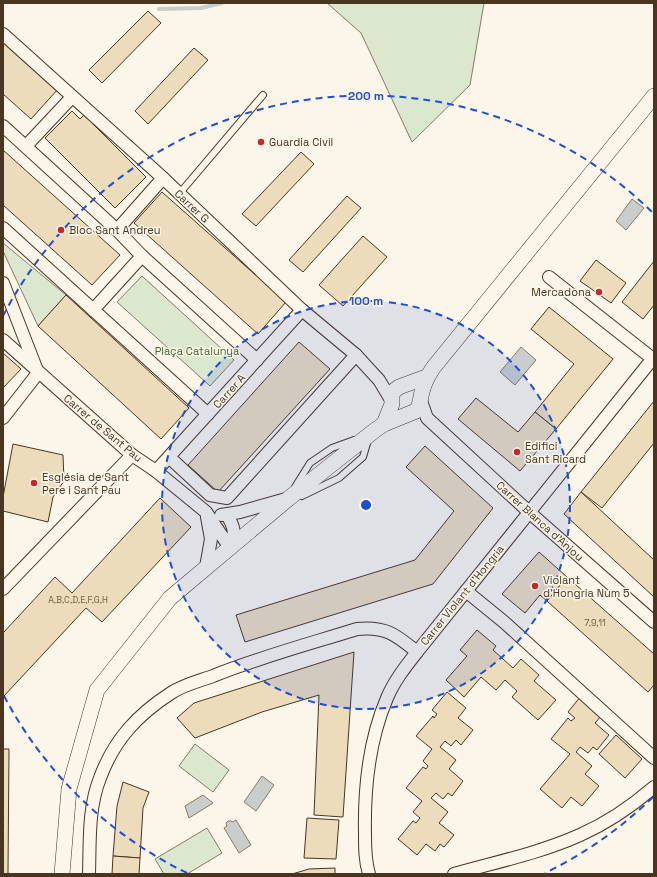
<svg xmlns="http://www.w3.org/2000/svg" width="657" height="877" viewBox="0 0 657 877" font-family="'Space Grotesk',sans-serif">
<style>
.green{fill:#dce7d0;stroke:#887966}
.water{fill:#c9cecd;stroke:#887966}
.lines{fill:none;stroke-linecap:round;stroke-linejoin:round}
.stream{stroke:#c9cecd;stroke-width:4}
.building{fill:#ecdcbc;stroke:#4a3520}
.service-casing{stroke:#4a3520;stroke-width:8}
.minor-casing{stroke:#4a3520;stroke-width:14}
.tertiary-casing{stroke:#4a3520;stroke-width:16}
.service{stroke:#fbf6e9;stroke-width:6}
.minor{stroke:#fbf6e9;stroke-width:12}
.tertiary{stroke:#fbf6e9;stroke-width:15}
.ring{fill:none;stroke:#1d4ed8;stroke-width:2;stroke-dasharray:7 5}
.poi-dot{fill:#c62828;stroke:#fbf6e9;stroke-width:1.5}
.labels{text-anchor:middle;stroke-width:3;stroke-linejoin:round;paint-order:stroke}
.number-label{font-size:9px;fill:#725f47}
.poi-label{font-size:11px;fill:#4a3520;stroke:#fbf6e9;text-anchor:start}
.street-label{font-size:11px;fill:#4a3520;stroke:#fbf6e9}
.park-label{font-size:11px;fill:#436837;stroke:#fbf6e9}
.centre{fill:#1d4ed8;stroke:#fbf6e9;stroke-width:2}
.ring-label{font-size:12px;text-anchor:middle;font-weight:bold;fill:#1d4ed8;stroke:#fbf6e9;stroke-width:3;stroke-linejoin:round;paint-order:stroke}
</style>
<rect width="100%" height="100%" fill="#fbf6e9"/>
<g class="green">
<polygon points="327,3 484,3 470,85 412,142 361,33"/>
<polygon points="3,243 66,295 38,326 3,251"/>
<polygon points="142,276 234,360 210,386 117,302"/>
<polygon points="195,744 229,770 213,792 179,766"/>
<polygon points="207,828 222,853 187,874 164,874 155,859"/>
</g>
<g class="water">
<polygon points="632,199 644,208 626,230 616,221"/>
<polygon points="521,347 536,360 515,385 500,372"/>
<polygon points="262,776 274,785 256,811 244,802"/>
<polygon points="203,795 213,803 189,818 185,806"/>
<polygon points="236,820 251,845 239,853 224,828 227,826 226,823 228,821 231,821 233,822"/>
</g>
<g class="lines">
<polyline class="stream" points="159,9 201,8 222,3"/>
</g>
<g class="building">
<polygon points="148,11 161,23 102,83 89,70"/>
<polygon points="3,39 58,89 31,119 3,94"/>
<polygon points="194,48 208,60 148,124 135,111"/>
<polygon points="72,111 80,119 84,115 146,177 115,208 45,138"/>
<polygon points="3,150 120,255 92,285 3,205"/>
<polygon points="301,152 314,164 256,226 242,214"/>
<polygon points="162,192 286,302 258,334 134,223"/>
<polygon points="347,196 361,208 303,272 289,260"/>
<polygon points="363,236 387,257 343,306 319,285"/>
<polygon points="596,260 626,283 611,303 580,281"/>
<polygon points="654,261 654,305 643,319 622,302"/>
<polygon points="66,295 189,408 161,439 38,326"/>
<polygon points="549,307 613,359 556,429 535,412 574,364 531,329"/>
<polygon points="299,342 330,369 218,492 188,465"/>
<polygon points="3,353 21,369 3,388"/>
<polygon points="476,398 518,432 535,412 556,429 520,471 458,419"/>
<polygon points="654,401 654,443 602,508 581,492"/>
<polygon points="13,444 63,455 64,481 53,497 48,522 3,511 3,497"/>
<polygon points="425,446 493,508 433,584 245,642 236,615 415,560 454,511 406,467"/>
<polygon points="581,492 654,560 654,597 564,514"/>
<polygon points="160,498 191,527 102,622 86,608 3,697 3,633 55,577 72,593"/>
<polygon points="539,552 567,577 547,601 540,595 525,613 502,594"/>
<polygon points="567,577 654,654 654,685 648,692 547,601"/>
<polygon points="477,630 496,646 493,650 513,668 521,659 539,675 534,681 556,700 538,720 512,697 517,691 505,680 496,690 481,677 464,697 446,680 467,656 460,650"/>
<polygon points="354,652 343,817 314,815 319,695 262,712 195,738 177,718 194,703"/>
<polygon points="447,692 466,708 458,718 473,730 461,745 456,740 451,746 445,741 440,747 456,760 449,769 463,781 452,796 448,793 443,799 436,793 431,798 448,812 439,823 454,835 444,847 440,844 435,851 426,844 417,855 398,839 413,821 416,823 420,818 413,812 422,801 406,788 423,767 426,769 428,766 423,761 432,749 416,736 433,716 434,718 437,714 432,710"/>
<polygon points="581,696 603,714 595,723 609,735 597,750 593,747 588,753 580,747 576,752 592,766 585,774 599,786 582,806 571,797 562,808 540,789 570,754 551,739 568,718 571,721 575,718 568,712"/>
<polygon points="616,735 642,759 625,778 599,754"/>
<polygon points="3,749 9,749 8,874 3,874"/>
<polygon points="123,782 149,792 143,808 140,858 113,856 117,806"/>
<polygon points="307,818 339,820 336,859 304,858"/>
<polygon points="113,856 140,858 139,874 112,874"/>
<polygon points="335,868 335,874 292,874 309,869"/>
</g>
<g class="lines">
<g class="service-casing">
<g id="service">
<polyline points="179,194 263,95"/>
<polyline points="295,487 310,463 332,448 354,440"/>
<polyline points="302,496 339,478 363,457 368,440"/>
</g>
</g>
<g class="minor-casing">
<g id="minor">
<polyline points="3,34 163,178 302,310 356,355 379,380 391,400"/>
<polyline points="3,126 117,230 142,256 257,360"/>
<polyline points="26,146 72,97"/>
<polyline points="3,228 208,414"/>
<polyline points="117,230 163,178"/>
<polyline points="549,277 653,359"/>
<polyline points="3,283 38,373 3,418"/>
<polyline points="93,310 142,256"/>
<path d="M3,340L132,455L156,471L206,512L226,542L231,546C235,532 235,528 227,515"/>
<polyline points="421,401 427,418 529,512 654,622"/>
<polyline points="169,457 210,495 227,498 356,355"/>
<polyline points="156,471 302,310"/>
<polyline points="221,515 240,512 286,499"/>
<polyline points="206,567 211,539 207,517"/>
<polyline points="3,589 132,455"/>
<polyline points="466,591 504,622 654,758"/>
<path d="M89,874C90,842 88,808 100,778C114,740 137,715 171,693C183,685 199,681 213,676C260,657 309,644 357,629C386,626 396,635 417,652"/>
<path d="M369,874C365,861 365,848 365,835C364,789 369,740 387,698C394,681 406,666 417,652L654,357"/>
<path d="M454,874C496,862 540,853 580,835C607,823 632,806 654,787"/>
</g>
</g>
<g class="tertiary-casing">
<g id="tertiary">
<polyline points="384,424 392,404 392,394 395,390 399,387 426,377"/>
<path d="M62,874L69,789L97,690L170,598L288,499L374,431L384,424L416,411C420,406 420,402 421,396C423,385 427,377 433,368L654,96"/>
</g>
</g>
<use href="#service" class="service"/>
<use href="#minor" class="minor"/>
<use href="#tertiary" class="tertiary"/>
</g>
<circle cx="366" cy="505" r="204" fill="#1d4ed8" fill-opacity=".12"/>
<g class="ring">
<circle cx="366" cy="505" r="204"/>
<path d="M653 797A409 409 0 0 1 545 873M187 873A409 409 0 0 1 3 694M3 316A409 409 0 0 1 653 213"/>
</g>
<g class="poi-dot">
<circle cx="261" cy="142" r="4"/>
<circle cx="61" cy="230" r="4"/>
<circle cx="599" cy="292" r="4"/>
<circle cx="517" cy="452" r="4"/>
<circle cx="34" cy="483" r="4"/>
<circle cx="535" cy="586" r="4"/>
</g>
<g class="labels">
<g class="number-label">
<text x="78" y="603">A,B,C,D,E,F,G,H</text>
<text x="595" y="626">7,9,11</text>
</g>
<g class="poi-label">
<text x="269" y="146">Guardia Civil</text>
<text x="69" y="234">Bloc Sant Andreu</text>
<text x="591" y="296" text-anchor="end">Mercadona</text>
<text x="525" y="450">Edifici<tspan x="525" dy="13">Sant Ricard</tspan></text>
<text x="42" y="481">Església de Sant<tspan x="42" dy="13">Pere i Sant Pau</tspan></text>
<text x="543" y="584">Violant<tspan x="543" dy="13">d'Hongria Num 5</tspan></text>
</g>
<g class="street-label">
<text transform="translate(192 206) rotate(43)" y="4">Carrer G</text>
<text transform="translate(229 391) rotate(-48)" y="4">Carrer A</text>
<text transform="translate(103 428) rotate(40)" y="4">Carrer de Sant Pau</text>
<text transform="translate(540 521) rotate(42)" y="4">Carrer Blanca d'Anjou</text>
<text transform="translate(462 595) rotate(-51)" y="4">Carrer Violant d'Hongria</text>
</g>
<g class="park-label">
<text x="197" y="355">Plaça Catalunya</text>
</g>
</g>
<circle cx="366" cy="505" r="6" class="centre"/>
<g class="ring-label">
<text x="366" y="100">200 m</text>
<text x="366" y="305">100 m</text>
</g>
<rect width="657" height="877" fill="none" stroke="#4a3520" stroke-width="8"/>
</svg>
